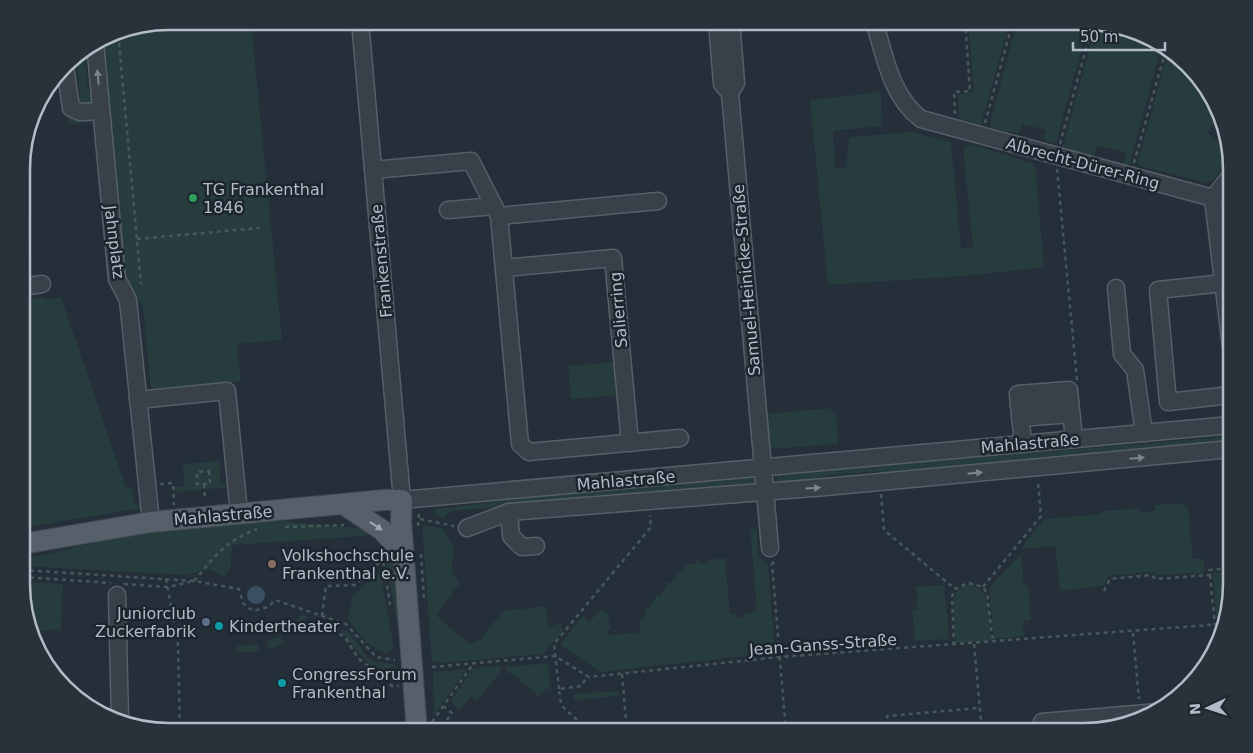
<svg xmlns="http://www.w3.org/2000/svg" width="1253" height="753" viewBox="0 0 1253 753" font-family="'DejaVu Sans',sans-serif">
<style>
.green{fill:#273c3c}
.water{fill:#3a4f62}
.lines{fill:none;stroke-linecap:round;stroke-linejoin:round}
.minor-casing{stroke:#565f68;stroke-width:19}
.major-casing{stroke:#414a53;stroke-width:22}
.path{stroke:#46595a;stroke-width:2.5;stroke-dasharray:4 4;stroke-linecap:butt}
.minor{stroke:#38414a;stroke-width:16}
.major{stroke:#56606a;stroke-width:20}
.oneway{fill:#7c858e}
.oneway2{fill:#a0aab4}
.leisure-dot{fill:#2e9e5b;stroke:#1d262f;stroke-width:2}
.education-dot{fill:#8d6e63;stroke:#1d262f;stroke-width:2}
.service-dot{fill:#5c6f8a;stroke:#1d262f;stroke-width:2}
.culture-dot{fill:#0f9aa8;stroke:#1d262f;stroke-width:2}
.labels{text-anchor:middle;stroke-width:5;stroke-linejoin:round;paint-order:stroke}
.street-label{font-size:16px;fill:#b3bcc6;stroke:#1d262f}
.poi-label{font-size:16px;fill:#b3bcc6;stroke:#1d262f;text-anchor:start}
.rim{fill:none;stroke:#b3bcc6;stroke-width:2.5}
</style>
<rect width="100%" height="100%" fill="#242f3a"/>
<g class="green">
<polygon points="169,21 251,21 282,340 237,344 241,381 151,389 143,307 124,276 102,39 112,32"/>
<polygon points="968,21 1010,21 981,125 959,118 958,95 974,92"/>
<polygon points="1017,21 1089,22 1056,143 1043,140 1046,130 1022,124 1019,134 989,127"/>
<polygon points="1096,24 1158,41 1162,45 1129,166 1124,164 1126,152 1097,146 1094,157 1062,150"/>
<polygon points="84,50 88,90 97,97 96,103 81,108 71,92 80,97 76,55"/>
<polygon points="1168,51 1212,95 1219,117 1207,132 1229,150 1231,159 1212,181 1206,183 1137,165"/>
<polygon points="881,92 882,126 833,131 835,169 846,168 849,137 912,132 951,142 961,248 973,247 963,149 969,144 1035,164 1044,267 964,276 828,285 810,100"/>
<polygon points="90,117 97,122 68,124 67,118"/>
<polygon points="43,297 45,300 61,297 126,488 132,487 134,505 143,504 143,508 22,528 22,301"/>
<polygon points="617,362 620,395 571,399 568,366"/>
<polygon points="831,408 831,412 836,412 838,444 770,449 766,414"/>
<polygon points="1223,437 1230,440 1227,445 882,477 880,471 823,476 823,481 777,485 777,474"/>
<polygon points="219,461 221,484 231,483 231,487 174,492 174,487 184,486 183,464"/>
<polygon points="756,476 755,484 451,511 443,519 435,515 434,509 616,488"/>
<polygon points="1181,503 1188,507 1193,559 1204,559 1205,573 1157,575 1149,572 1108,576 1104,586 1060,591 1055,546 1021,549 1044,519 1101,514 1104,511 1140,508 1140,512 1155,511 1155,505"/>
<polygon points="259,519 359,528 369,531 365,536 232,545 231,566 224,577 210,569 185,575 22,566 22,560 133,533"/>
<polygon points="422,524 443,529 453,546 452,572 460,583 436,615 469,644 481,639 503,611 546,606 548,627 561,623 563,630 544,654 439,663 432,661"/>
<polygon points="750,529 757,529 759,558 768,564 774,644 764,654 600,672 560,644 583,616 589,622 600,610 610,614 608,625 611,625 611,628 607,630 607,635 637,633 640,630 640,620 646,613 644,611 646,608 648,610 657,595 660,596 668,582 671,583 677,576 675,574 677,571 679,573 686,565 696,564 696,561 699,561 700,564 709,563 709,560 725,558 730,614 737,614 737,618 745,618 745,613 757,612"/>
<path d="M382,538C403,561 398,599 398,629Z"/>
<polygon points="1021,554 1024,585 1028,585 1031,620 1023,621 1024,636 994,639 989,588"/>
<path d="M380,570L394,649L389,650L388,653C370,652 359,632 348,619L352,598Z"/>
<polygon points="1231,572 1231,594 1224,617 1216,617 1213,573"/>
<polygon points="22,582 63,584 61,629 33,632 22,603"/>
<path d="M970,584C994,592 989,620 991,641L956,643L953,604L957,590Z"/>
<polygon points="944,585 949,639 915,641 912,610 917,610 916,597 919,597 915,587"/>
<polygon points="301,614 307,617 299,633 292,628"/>
<polygon points="341,629 349,633 370,660 395,665 396,682 393,682 392,678 370,666 342,633"/>
<polygon points="281,636 286,643 269,650 267,642"/>
<polygon points="258,644 259,651 237,653 236,646"/>
<polygon points="548,663 550,688 553,693 546,688 538,696 512,673 508,674 506,667"/>
<polygon points="501,666 500,675 498,675 477,701 471,697 459,710 450,702 473,668"/>
<polygon points="467,669 434,715 433,672"/>
<polygon points="618,691 619,696 574,700 574,694"/>
<polygon points="620,726 621,732 591,732 592,728"/>
</g>
<circle class="water" cx="256" cy="595" r="9"/>
<g class="lines">
<g class="minor-casing">
<g id="minor">
<polyline points="360,21 402,500 1231,425"/>
<polyline points="717,21 722,84 730,93"/>
<polyline points="731,21 736,83 730,93 770,548"/>
<path d="M874,21C885,57 891,96 921,119L1213,198L1231,347"/>
<polyline points="95,43 117,279 128,300 151,522"/>
<polyline points="65,66 71,108 80,112 101,111"/>
<polyline points="373,170 471,161 499,216 520,444 529,452 680,438"/>
<polyline points="1213,198 1231,175"/>
<polyline points="448,210 494,206"/>
<polyline points="499,216 658,201"/>
<polyline points="504,268 613,258 630,443"/>
<polyline points="1224,283 1158,290 1168,402 1231,395"/>
<polyline points="22,287 42,284"/>
<polyline points="1116,288 1122,354 1135,370 1144,433"/>
<polyline points="138,400 227,391 239,513"/>
<polyline points="1019,406 1070,402"/>
<polyline points="1020,418 1071,414"/>
<polyline points="1023,444 1018,394 1069,390 1074,439"/>
<polyline points="509,512 511,536 522,547 536,546"/>
<polyline points="467,528 509,512 826,487 1231,449"/>
<polyline points="117,595 120,719"/>
<polyline points="1042,722 1158,712"/>
</g>
</g>
<g class="major-casing">
<g id="major">
<polyline points="343,504 382,530 403,554"/>
<polyline points="22,544 151,522 384,500 402,500 401,520 417,732"/>
</g>
</g>
<g class="path">
<polyline points="119,43 141,284"/>
<polyline points="955,114 954,92 970,91 965,21"/>
<polyline points="985,123 1013,21"/>
<polyline points="1060,144 1093,23"/>
<polyline points="1134,163 1166,49"/>
<polyline points="1057,169 1077,380"/>
<polyline points="137,239 259,228"/>
<polygon points="209,471 210,484 197,484 197,472"/>
<polyline points="160,484 173,483 174,505"/>
<polyline points="204,484 205,500"/>
<polyline points="881,494 884,530 955,589"/>
<polyline points="420,519 454,526"/>
<polyline points="418,526 419,512"/>
<polyline points="285,527 344,525"/>
<polyline points="382,554 390,605"/>
<polyline points="421,554 424,600"/>
<polyline points="774,562 772,564 786,732"/>
<polyline points="22,570 194,581 239,589 243,603 253,611 268,607 275,600 346,624 376,657 395,660"/>
<polyline points="1210,575 1215,625"/>
<polyline points="22,577 111,583"/>
<polyline points="166,579 178,645 180,732"/>
<path d="M194,581C216,555 224,542 257,529"/>
<polyline points="124,584 168,587 190,582"/>
<polyline points="983,587 1041,516 1038,482"/>
<polyline points="1104,591 1110,579 1151,575 1156,579 1210,575 1209,570 1231,568"/>
<polyline points="322,616 326,586 355,585 382,560"/>
<polyline points="335,621 333,628 346,639 358,658 392,686 399,686"/>
<polyline points="1133,633 1139,699"/>
<polyline points="974,644 982,731"/>
<polyline points="954,645 952,596 955,589 968,583 983,587 987,593 993,642"/>
<polyline points="432,667 555,656 589,677 780,657 1222,624"/>
<polyline points="622,674 627,732"/>
<polyline points="559,689 554,644 651,527 650,515"/>
<polyline points="443,706 452,713 443,725"/>
<polyline points="577,720 561,705 559,689 582,686 587,675"/>
<polyline points="432,722 473,664"/>
<polyline points="573,726 575,731 584,732"/>
<polyline points="833,732 888,727 887,716 979,708"/>
</g>
<use href="#minor" class="minor"/>
<use href="#major" class="major"/>
</g>
<defs><path id="oneway-solid" d="M-6-.8H1V-3.2L6.5 0L1 3.2V.8H-6Z" transform="scale(1.25)"/></defs>
<g class="oneway">
<use href="#oneway-solid" transform="translate(98 77) rotate(-95)"/>
<use href="#oneway-solid" transform="translate(1137 458) rotate(-5)"/>
<use href="#oneway-solid" transform="translate(975 473) rotate(-6)"/>
<use href="#oneway-solid" transform="translate(813 488) rotate(-3)"/>
</g>
<use class="oneway2" href="#oneway-solid" transform="translate(376 526) rotate(34)"/>
<circle class="leisure-dot" cx="193" cy="198" r="5"/>
<circle class="education-dot" cx="272" cy="564" r="5"/>
<circle class="service-dot" cx="206" cy="622" r="5"/>
<g class="culture-dot">
<circle cx="219" cy="626" r="5"/>
<circle cx="282" cy="683" r="5"/>
</g>
<g class="labels">
<g class="street-label">
<text transform="translate(1083 163) rotate(15)" y="6">Albrecht-Dürer-Ring</text>
<text transform="translate(115 242) rotate(83)" y="6">Jahnplatz</text>
<text transform="translate(381 261) rotate(-95)" y="6">Frankenstraße</text>
<text transform="translate(746 280) rotate(-95)" y="6">Samuel-Heinicke-Straße</text>
<text transform="translate(618 310) rotate(-95)" y="6">Salierring</text>
<text transform="translate(1030 443) rotate(-5)" y="6">Mahlastraße</text>
<text transform="translate(626 480) rotate(-5)" y="6">Mahlastraße</text>
<text transform="translate(223 515) rotate(-5)" y="6">Mahlastraße</text>
<text transform="translate(823 644) rotate(-4)" y="6">Jean-Ganss-Straße</text>
</g>
<g class="poi-label">
<text x="203" y="195">TG Frankenthal<tspan x="203" dy="18">1846</tspan></text>
<text x="282" y="561">Volkshochschule<tspan x="282" dy="18">Frankenthal e.V.</tspan></text>
<text x="196" y="619" text-anchor="end">Juniorclub<tspan x="196" dy="18">Zuckerfabrik</tspan></text>
<text x="229" y="632">Kindertheater</text>
<text x="292" y="680">CongressForum<tspan x="292" dy="18">Frankenthal</tspan></text>
</g>
</g>
<path d="M0 0H1253V753H0ZM169 30H1084A139 139 0 0 1 1223 169V584A139 139 0 0 1 1084 723H169A139 139 0 0 1 30 584V169A139 139 0 0 1 169 30Z" fill="#29323b" fill-rule="evenodd"/>
<path class="rim" d="M169 30H1084A139 139 0 0 1 1223 169V584A139 139 0 0 1 1084 723H169A139 139 0 0 1 30 584V169A139 139 0 0 1 169 30Z"/>
<g transform="translate(1208 708) rotate(266)" stroke="#1d262f" stroke-width="4" paint-order="stroke">
<path d="M0-4L9 19L0 12L-9 19Z" fill="#b3bcc6"/>
<text y="-8" font-size="14" font-weight="bold" text-anchor="middle" fill="#b3bcc6">N</text>
</g>
<path d="M1073 42v8h92v-8" fill="none" stroke="#b3bcc6" stroke-width="2.5"/>
<text x="1080" y="42" font-size="15" fill="#b3bcc6" stroke="#1d262f" stroke-width="4" paint-order="stroke">50 m</text>
</svg>
